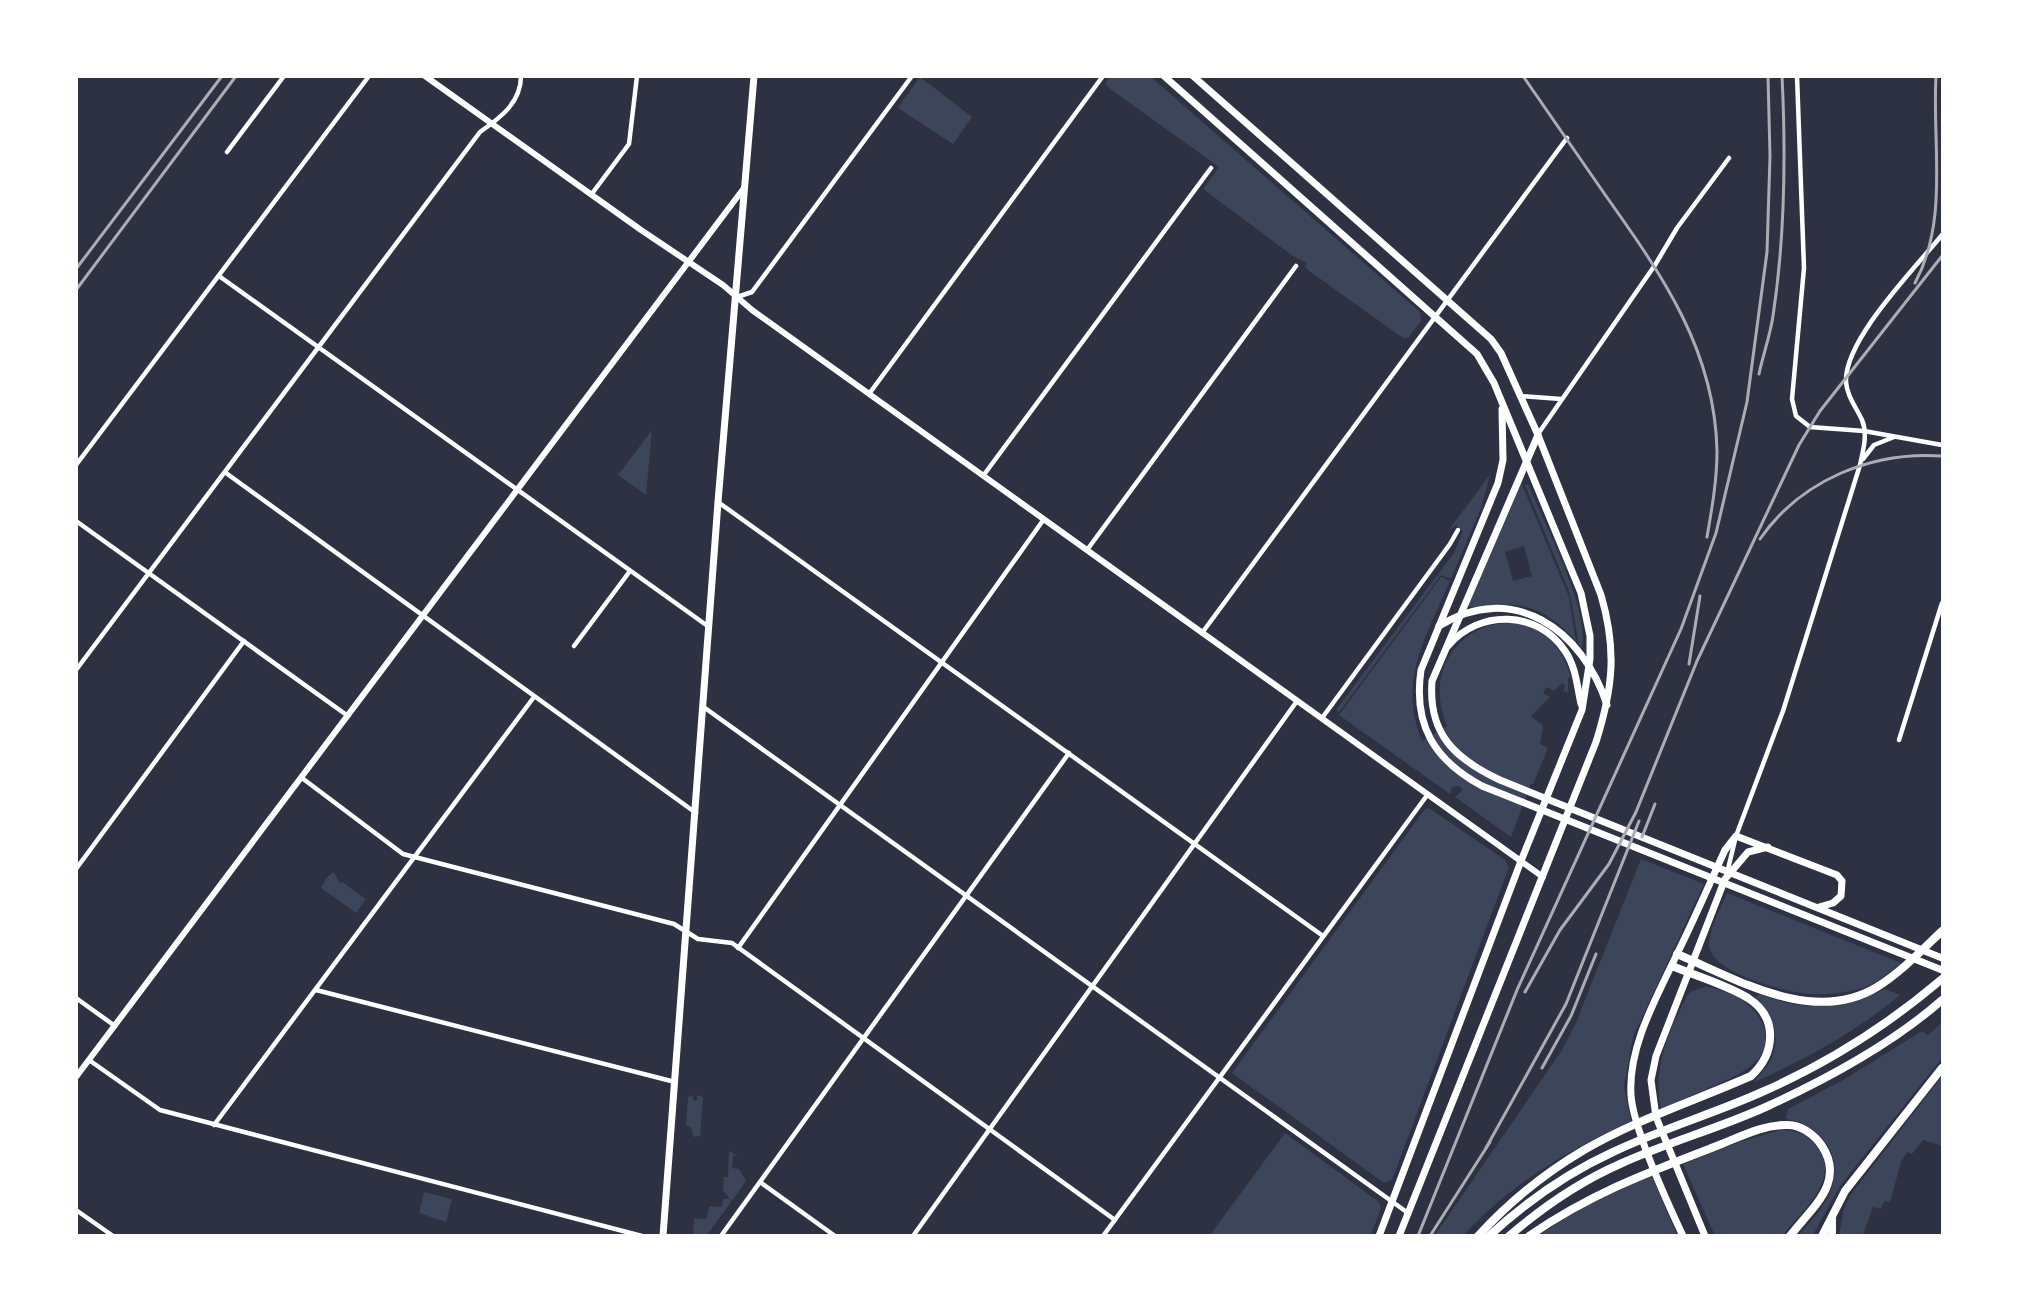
<svg xmlns="http://www.w3.org/2000/svg" width="2019" height="1312" viewBox="0 0 2019 1312" font-family="Manrope,sans-serif">
<style>
.green{fill:#3c4559;fill-rule:evenodd}
.lines{fill:none;stroke-linecap:round;stroke-linejoin:round}
.minor{stroke:#fff;stroke-width:4.5}
.tertiary{stroke:#fff;stroke-width:6}
.secondary{stroke:#fff;stroke-width:7}
.motorway{stroke:#fff;stroke-width:8}
.rail{stroke:#abadb3;stroke-width:3}
</style>
<rect width="100%" height="100%" fill="#2d3142"/>
<g class="green">
<polygon points="920,77 972,117 953,144 898,108"/>
<polygon points="1110,77 1151,77 1420,312 1421,321 1408,338 1403,338 1308,270 1305,266 1307,263 1293,256 1203,189 1219,167 1109,88 1105,83"/>
<polygon points="652,430 646,495 618,475"/>
<polygon points="1490,475 1481,508 1451,579 1441,575 1339,712 1336,710 1454,553 1463,531 1456,525 1448,531"/>
<path d="M1521,482L1569,597L1576,642C1557,618 1532,602 1500,605C1490,605 1477,609 1468,606ZM1524,546L1532,576L1513,581L1505,552Z"/>
<path d="M1528,484C1544,523 1590,609 1582,649L1579,645L1570,594L1525,485Z"/>
<path d="M1441,577L1450,581C1427,635 1397,681 1422,741L1447,726C1407,629 1543,577 1571,677L1568,678V693L1563,691L1565,686L1562,683L1554,691L1547,687L1543,693L1550,697L1531,716L1543,726L1540,744L1548,748L1533,784H1531L1511,837L1455,797L1463,790L1459,786L1452,787L1450,794L1339,715Z"/>
<polygon points="1429,808 1505,860 1509,867 1392,1180 1384,1183 1232,1073 1425,809"/>
<path d="M1641,859L1704,884L1633,1037L1624,1086L1631,1121C1570,1149 1509,1185 1464,1235H1435L1562,1050L1575,1025Z"/>
<polygon points="334,872 340,883 342,882 366,899 356,913 321,888 327,877"/>
<path d="M1727,893L1901,963C1889,973 1875,985 1859,989C1844,993 1828,995 1813,994C1789,994 1711,973 1709,946C1709,929 1721,908 1727,893Z"/>
<path d="M1704,987C1723,988 1748,999 1758,1016C1784,1057 1740,1074 1711,1087C1695,1094 1678,1102 1661,1109C1652,1071 1668,1031 1686,998L1690,992Z"/>
<path d="M1885,989L1900,995C1856,1032 1806,1059 1755,1082C1758,1075 1765,1070 1769,1063C1782,1039 1774,1015 1755,997L1760,994C1803,1012 1842,1009 1885,989Z"/>
<path d="M1942,1022V1058L1840,1186L1813,1235H1799C1810,1221 1825,1207 1831,1190C1845,1156 1820,1124 1786,1119L1788,1109L1843,1080L1922,1031L1928,1035Z"/>
<polygon points="1942,1076 1942,1146 1923,1140 1912,1154 1907,1152 1901,1162 1890,1202 1884,1201 1881,1209 1873,1207 1863,1235 1839,1235 1844,1208 1852,1193"/>
<polygon points="692,1095 694,1101 698,1100 696,1095 703,1097 700,1136 694,1137 691,1128 686,1125 688,1097"/>
<path d="M1780,1130C1795,1130 1808,1134 1817,1147C1842,1180 1801,1212 1783,1235L1715,1236L1683,1164L1740,1142Z"/>
<polygon points="1285,1133 1379,1202 1381,1208 1371,1235 1210,1235"/>
<polygon points="729,1151 738,1156 733,1156 732,1168 739,1169 746,1181 707,1235 693,1235 694,1218 707,1219 709,1206 722,1207 723,1199 730,1199 723,1190 724,1177 728,1177"/>
<polygon points="1652,1176 1677,1235 1537,1236 1603,1195"/>
<polygon points="424,1192 452,1199 446,1222 419,1213"/>
</g>
<g class="lines">
<g class="minor">
<polyline points="1797,76 1804,268 1792,399 1796,416 1810,427 1864,431 1942,445"/>
<polyline points="227,152 284,76"/>
<polyline points="591,195 629,144 637,76"/>
<polyline points="219,276 709,627"/>
<polyline points="737,297 752,292 912,76"/>
<polyline points="869,394 1103,76"/>
<polyline points="1520,396 1561,399"/>
<polyline points="1538,434 1655,265 1677,228 1729,158"/>
<polyline points="1863,459 1874,445 1894,437"/>
<polyline points="76,465 369,76"/>
<polyline points="226,473 696,813"/>
<polyline points="983,476 1211,168"/>
<polyline points="718,502 1323,936"/>
<polyline points="76,521 348,716"/>
<polyline points="1087,550 1296,266"/>
<polyline points="1202,633 1567,138"/>
<polyline points="574,646 630,571"/>
<path d="M76,670L480,132C500,118 521,103 521,76"/>
<polyline points="705,708 1408,1213"/>
<polyline points="1322,718 1450,544 1458,530"/>
<polyline points="1899,740 1942,603"/>
<polyline points="302,778 403,854 674,924 698,939 732,943 1115,1220"/>
<polyline points="76,869 244,641"/>
<path d="M1727,873L1736,836L1783,711L1860,465C1863,451 1868,434 1862,420C1856,407 1847,396 1846,382C1844,340 1915,268 1942,235"/>
<polyline points="738,948 1044,519"/>
<polyline points="316,990 675,1082"/>
<polyline points="76,998 115,1026"/>
<polyline points="89,1060 160,1110 642,1236"/>
<polyline points="214,1125 534,697"/>
<polyline points="760,1182 835,1236"/>
<polyline points="76,1210 113,1236"/>
<polyline points="721,1236 1069,753"/>
<polyline points="913,1236 1297,701"/>
<polyline points="1103,1236 1428,794"/>
</g>
<g class="tertiary">
<polyline points="425,76 641,230 723,285 752,310 1543,877"/>
<polyline points="76,1077 744,188"/>
</g>
<g class="secondary">
<polyline points="1164,76 1477,354 1494,383 1581,593 1590,636 1590,659 1582,710 1521,861 1379,1236"/>
<path d="M1193,76L1491,339L1501,353L1538,435L1601,595C1617,650 1613,688 1596,742L1399,1236"/>
<path d="M1502,409L1503,460L1498,483L1421,670C1413,725 1434,760 1482,786L1942,970"/>
<path d="M1538,435L1432,681C1428,734 1455,759 1500,780L1942,958"/>
<path d="M1439,626C1513,580 1583,630 1607,705"/>
<path d="M1448,646C1479,609 1538,610 1565,651C1576,667 1577,686 1581,704"/>
<polyline points="663,1236 718,502 754,76"/>
<path d="M1683,1236C1668,1204 1633,1128 1631,1095C1628,1046 1657,997 1677,954C1694,920 1709,885 1725,850L1736,836L1837,875L1842,881L1841,896L1833,903L1819,907"/>
<polyline points="1705,1236 1656,1117 1651,1080 1656,1056 1725,879 1748,852 1768,847"/>
</g>
<g class="motorway">
<path d="M1677,954C1737,979 1813,1026 1877,987C1901,972 1922,950 1942,931"/>
<polyline points="1832,1218 1832,1236"/>
<path d="M1478,1236C1509,1202 1545,1173 1584,1150C1635,1120 1697,1100 1751,1076C1775,1054 1779,1018 1748,998C1725,984 1696,976 1672,966"/>
<path d="M1489,1236C1526,1202 1567,1173 1613,1152C1661,1129 1713,1114 1762,1092C1826,1064 1889,1024 1942,979"/>
<path d="M1509,1236C1543,1207 1579,1182 1620,1164C1668,1142 1720,1128 1768,1106C1829,1078 1892,1044 1942,1000"/>
<path d="M1529,1236C1590,1194 1646,1173 1714,1147C1738,1138 1763,1124 1788,1125C1801,1125 1815,1135 1822,1146C1846,1183 1811,1208 1790,1236"/>
<polyline points="1822,1236 1845,1191 1942,1068"/>
</g>
<g class="rail">
<path d="M1523,76C1551,116 1578,156 1606,196C1662,275 1715,350 1717,451C1717,480 1712,508 1707,537"/>
<polyline points="76,269 222,76"/>
<path d="M1915,283C1949,220 1932,145 1936,76"/>
<polyline points="76,290 236,76"/>
<path d="M1759,374C1763,355 1770,336 1773,316C1785,237 1786,156 1782,76"/>
<path d="M1760,539C1801,480 1872,451 1942,456"/>
<polyline points="1689,664 1700,596"/>
<polyline points="1642,837 1655,804"/>
<polyline points="1525,992 1560,930 1609,864 1636,812 1697,661 1799,445 1820,411 1942,256"/>
<polyline points="1542,1068 1571,1016 1596,954"/>
<polyline points="1486,1148 1566,1004 1639,821"/>
<polyline points="1418,1236 1517,990 1681,629 1716,533 1747,402 1767,252 1770,156 1768,76"/>
<polyline points="1430,1236 1490,1142"/>
</g>
</g>
<rect width="2019" height="1312" fill="none" stroke="#ffffff" stroke-width="156"/>
</svg>
